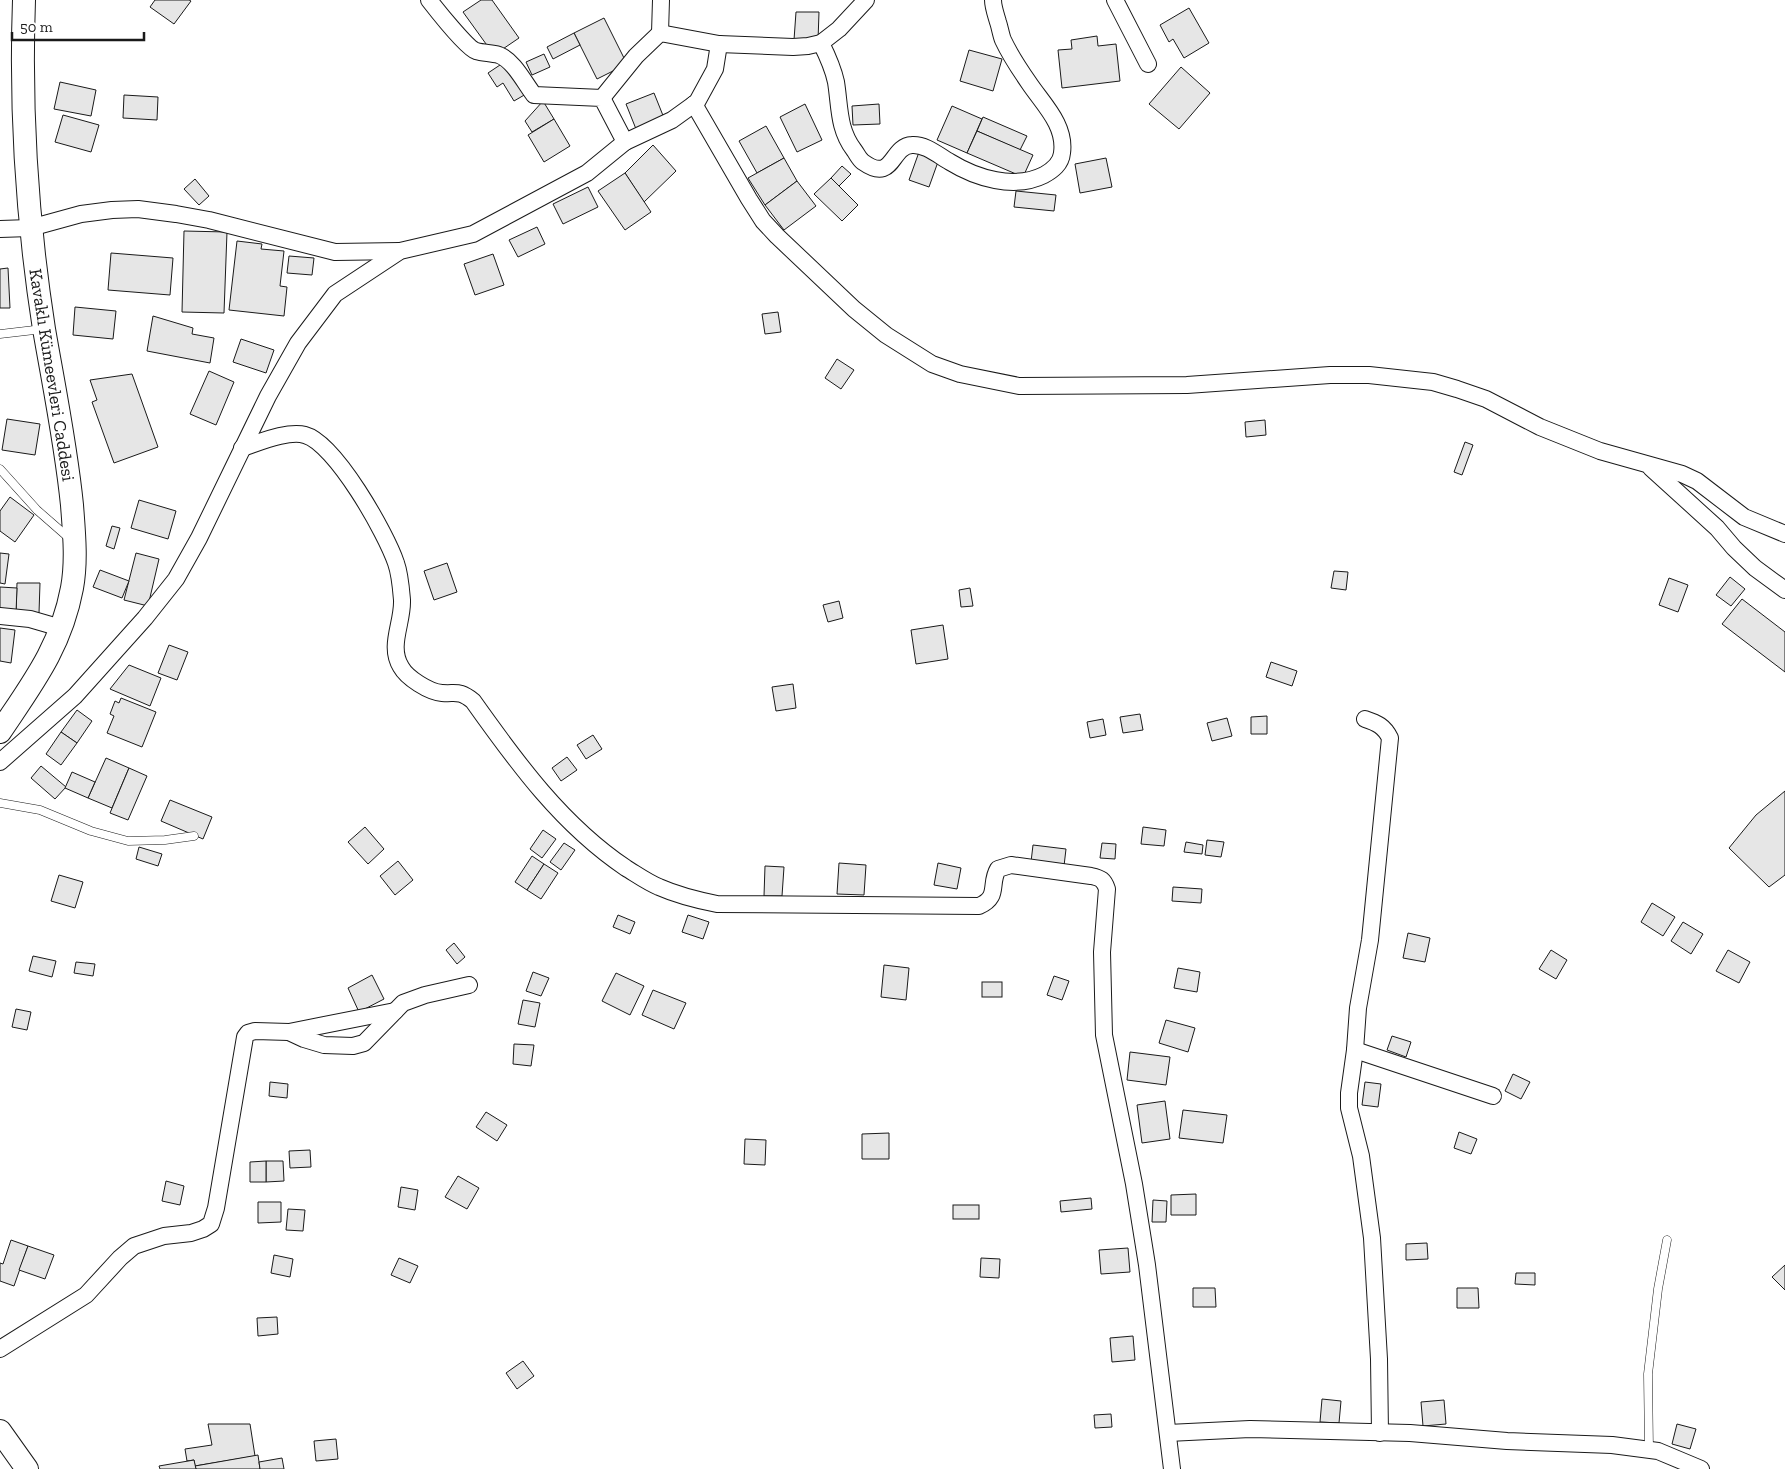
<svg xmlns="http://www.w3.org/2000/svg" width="1785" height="1469" viewBox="0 0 1785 1469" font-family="'Zilla Slab',serif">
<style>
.building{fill:#e6e6e6;stroke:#1a1a1a}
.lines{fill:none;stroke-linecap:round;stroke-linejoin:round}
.lane-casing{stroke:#1a1a1a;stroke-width:9}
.street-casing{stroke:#1a1a1a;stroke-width:18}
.secondary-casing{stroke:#1a1a1a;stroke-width:24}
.lane{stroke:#fff;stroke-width:8}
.street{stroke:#fff;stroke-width:16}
.secondary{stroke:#fff;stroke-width:22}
.labels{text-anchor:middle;stroke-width:4;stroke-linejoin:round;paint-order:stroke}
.street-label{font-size:18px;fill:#1a1a1a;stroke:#fff}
</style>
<rect width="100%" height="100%" fill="#fff"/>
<g class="building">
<polygon points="155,0 189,0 191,1 174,24 150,7"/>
<polygon points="481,0 492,0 519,38 494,55 463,12"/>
<polygon points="1189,8 1209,43 1184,58 1173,39 1169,42 1160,25"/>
<polygon points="796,12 819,12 818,41 794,40"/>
<polygon points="604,18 627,64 597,79 574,33"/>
<polygon points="574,33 580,45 553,59 547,47"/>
<polygon points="1097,36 1098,46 1116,44 1120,81 1062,88 1058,50 1072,49 1071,40"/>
<polygon points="969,50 1002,59 993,91 960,81"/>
<polygon points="544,54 550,67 532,75 526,62"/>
<polygon points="506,61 526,94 514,101 503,83 497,87 488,73"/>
<polygon points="1181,67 1210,93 1179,129 1149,104"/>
<polygon points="60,82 96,90 91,116 54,109"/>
<polygon points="654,93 666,123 638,134 626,104"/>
<polygon points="124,95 158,97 157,120 123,118"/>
<polygon points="543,101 554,119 532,132 525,121"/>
<polygon points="805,104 822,140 797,152 780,117"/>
<polygon points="879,104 880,124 853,125 852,106"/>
<polygon points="952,106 982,119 967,153 937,140"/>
<polygon points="63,115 99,125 91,152 55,142"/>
<polygon points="983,117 1027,136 1020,150 977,131"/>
<polygon points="554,119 570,146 544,162 528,135"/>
<polygon points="766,126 784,158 757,173 739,141"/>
<polygon points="977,131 1033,155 1023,177 967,153"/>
<polygon points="653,145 676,171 644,202 625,173"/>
<polygon points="919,152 939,159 929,187 909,180"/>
<polygon points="784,158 797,181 765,205 748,178"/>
<polygon points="1106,158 1112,187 1080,193 1075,164"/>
<polygon points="842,166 851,174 839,186 831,178"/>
<polygon points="625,173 651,212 625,230 598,191"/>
<polygon points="831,178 858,205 842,221 814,194"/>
<polygon points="195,179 209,196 199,205 184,189"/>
<polygon points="797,181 816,206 784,230 765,205"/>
<polygon points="588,187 598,207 563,224 553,204"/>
<polygon points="1016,191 1056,195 1054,211 1014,207"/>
<polygon points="537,227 545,244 518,257 509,240"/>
<polygon points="184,231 227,232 224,313 182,312"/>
<polygon points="237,241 262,244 261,249 284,251 280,286 287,287 284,316 229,310"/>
<polygon points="111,253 173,258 170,295 108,290"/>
<polygon points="493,254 504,285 475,295 464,264"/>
<polygon points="289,256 314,258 312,275 287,273"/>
<polygon points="8,268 10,308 0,308 0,269"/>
<polygon points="75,307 116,311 113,339 73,335"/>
<polygon points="778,312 781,332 765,334 762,314"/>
<polygon points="153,316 193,328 192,334 214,338 210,363 147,351"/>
<polygon points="241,339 274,350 266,373 233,362"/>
<polygon points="837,359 854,370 841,389 825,378"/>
<polygon points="209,371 234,382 216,425 190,414"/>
<polygon points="132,374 158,447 114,463 92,402 97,400 90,380"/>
<polygon points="7,419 40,424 35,455 2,450"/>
<polygon points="1265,420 1266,435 1246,437 1245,422"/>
<polygon points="1465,442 1473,445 1462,475 1454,472"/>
<polygon points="10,497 34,515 15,542 0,531 0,511"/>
<polygon points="139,500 176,511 168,539 131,528"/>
<polygon points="112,526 120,528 114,549 106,546"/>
<polygon points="0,553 9,554 5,584 0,583"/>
<polygon points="136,553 159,559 148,606 124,600"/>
<polygon points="447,563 457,592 434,600 424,571"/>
<polygon points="100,570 129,581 122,598 93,587"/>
<polygon points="1334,571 1348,572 1346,590 1331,588"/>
<polygon points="1730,577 1745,589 1731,606 1716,595"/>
<polygon points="1669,578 1688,585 1678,612 1659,605"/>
<polygon points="17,583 40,583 39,613 16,613"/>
<polygon points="0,587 17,588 16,613 0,612"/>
<polygon points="970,588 973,606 961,607 959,590"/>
<polygon points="1742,599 1785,632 1785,672 1722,624"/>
<polygon points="839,601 843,618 828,622 823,605"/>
<polygon points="943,625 948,659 916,664 911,630"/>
<polygon points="0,628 15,630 11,663 0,661"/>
<polygon points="169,645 188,652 177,680 158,673"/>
<polygon points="1271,662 1297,671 1292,686 1266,677"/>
<polygon points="129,665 161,678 150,706 110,689"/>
<polygon points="793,684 796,708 776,711 772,687"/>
<polygon points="121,698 156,712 142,747 107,733 114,716 110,714 115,701 119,703"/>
<polygon points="77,710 92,721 77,743 61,732"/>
<polygon points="1140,714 1143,730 1123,733 1120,717"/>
<polygon points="1267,716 1267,734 1251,734 1251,717"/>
<polygon points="1227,718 1232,736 1212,741 1207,723"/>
<polygon points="1103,719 1106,735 1090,738 1087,722"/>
<polygon points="61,732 77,743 61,765 46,754"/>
<polygon points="593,735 602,749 586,759 577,745"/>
<polygon points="567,757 577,770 561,781 552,768"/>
<polygon points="106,758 129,768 112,808 88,798"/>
<polygon points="41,766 66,787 55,799 31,778"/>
<polygon points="129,768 147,776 128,820 110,813"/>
<polygon points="72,772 95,782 88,798 65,788"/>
<polygon points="1785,791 1785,875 1769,887 1729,848 1756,815"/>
<polygon points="170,800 212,817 203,839 161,821"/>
<polygon points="365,827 384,849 368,864 348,842"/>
<polygon points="1143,827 1166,830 1164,846 1141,844"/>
<polygon points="543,830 556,839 542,858 530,849"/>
<polygon points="1207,840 1224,842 1221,857 1205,855"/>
<polygon points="1186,842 1203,845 1202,854 1184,852"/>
<polygon points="564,843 575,850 561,870 550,862"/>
<polygon points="1102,843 1116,844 1115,859 1100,858"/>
<polygon points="1033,845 1066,849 1064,866 1031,862"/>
<polygon points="139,847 162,854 158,866 136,859"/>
<polygon points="532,856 544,864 527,890 515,882"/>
<polygon points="398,861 413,880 395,895 380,876"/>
<polygon points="839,863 866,865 864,895 837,894"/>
<polygon points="938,863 961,868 957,889 934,885"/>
<polygon points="544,864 558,873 541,899 527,890"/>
<polygon points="765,866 784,867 782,896 764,896"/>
<polygon points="59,875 83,882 75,908 51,901"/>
<polygon points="1173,887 1202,889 1201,903 1172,901"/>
<polygon points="1652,903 1675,917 1663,936 1641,922"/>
<polygon points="618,915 635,922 630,934 613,927"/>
<polygon points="688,915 709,922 703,939 682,932"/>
<polygon points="1683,922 1703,934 1691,954 1671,941"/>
<polygon points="1408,933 1430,938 1425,962 1403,958"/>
<polygon points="454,943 465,957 457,964 446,950"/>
<polygon points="1551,950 1567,960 1556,979 1539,969"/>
<polygon points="1728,950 1750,962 1739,983 1716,971"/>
<polygon points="33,956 56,961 52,977 29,971"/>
<polygon points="76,962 95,964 93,976 74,973"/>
<polygon points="884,965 909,968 906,1000 881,997"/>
<polygon points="1178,968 1200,972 1197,992 1174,988"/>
<polygon points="533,972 549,978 541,996 526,991"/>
<polygon points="616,973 644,986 630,1015 602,1001"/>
<polygon points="372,975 384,999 359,1012 348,988"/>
<polygon points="1054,976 1069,981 1062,1000 1047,995"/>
<rect x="982" y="982" width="20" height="15"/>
<polygon points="653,990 686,1003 674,1029 642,1015"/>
<polygon points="523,1000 540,1003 535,1027 518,1024"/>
<polygon points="16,1009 31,1012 27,1030 12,1027"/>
<polygon points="1166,1020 1195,1028 1188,1052 1159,1043"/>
<polygon points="1392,1036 1411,1042 1406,1057 1387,1050"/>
<polygon points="514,1044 534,1045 531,1066 513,1064"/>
<polygon points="1130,1052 1170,1057 1166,1085 1127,1080"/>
<polygon points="1513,1074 1530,1082 1521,1099 1505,1091"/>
<polygon points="270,1082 288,1084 287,1098 269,1096"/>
<polygon points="1365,1082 1381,1084 1378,1107 1362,1105"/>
<polygon points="1165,1101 1170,1139 1142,1143 1137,1105"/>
<polygon points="1183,1110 1227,1115 1223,1143 1179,1138"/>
<polygon points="486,1112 507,1125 497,1141 476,1127"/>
<polygon points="1459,1132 1477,1139 1471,1154 1454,1148"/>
<polygon points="889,1133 889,1159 862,1159 862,1134"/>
<polygon points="745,1139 766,1140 765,1165 744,1164"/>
<polygon points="310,1150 311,1167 290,1168 289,1151"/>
<polygon points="266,1161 283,1161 284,1181 266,1182"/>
<polygon points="266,1161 266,1182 250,1182 250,1162"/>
<polygon points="458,1176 479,1188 467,1209 445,1197"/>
<polygon points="166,1181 184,1186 180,1205 162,1201"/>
<polygon points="401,1187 418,1190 415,1210 398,1207"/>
<polygon points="1196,1194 1196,1215 1171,1215 1171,1195"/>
<polygon points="1091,1198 1092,1209 1061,1212 1060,1201"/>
<polygon points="1153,1200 1167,1201 1166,1222 1152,1222"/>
<polygon points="258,1202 281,1202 281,1222 258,1223"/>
<rect x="953" y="1205" width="26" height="14"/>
<polygon points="288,1209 305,1210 303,1231 286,1230"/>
<polygon points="11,1240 28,1246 14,1286 0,1281 0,1263 3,1264"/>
<polygon points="1427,1243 1428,1259 1406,1260 1406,1244"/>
<polygon points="28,1246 54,1255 45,1279 19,1270"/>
<polygon points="1128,1248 1130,1272 1101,1274 1099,1250"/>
<polygon points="274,1255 293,1259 290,1277 271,1273"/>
<polygon points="399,1258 418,1266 410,1283 391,1275"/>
<polygon points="981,1258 1000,1259 999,1278 980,1277"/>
<polygon points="1785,1265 1785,1290 1772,1277"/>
<polygon points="1516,1273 1535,1273 1535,1285 1515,1284"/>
<polygon points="1193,1288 1215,1288 1216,1307 1193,1307"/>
<polygon points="1457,1288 1478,1288 1479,1308 1457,1308"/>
<polygon points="277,1317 278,1334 258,1336 257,1318"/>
<polygon points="1133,1336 1135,1360 1112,1362 1110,1338"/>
<polygon points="523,1361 534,1376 517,1389 506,1373"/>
<polygon points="1322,1399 1341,1401 1339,1423 1320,1422"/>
<polygon points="1444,1400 1446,1424 1423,1426 1421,1402"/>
<polygon points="1111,1414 1112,1427 1095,1428 1094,1415"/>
<polygon points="208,1424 250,1424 255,1456 195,1466 194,1460 187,1461 185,1449 212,1445"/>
<polygon points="1677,1424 1696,1429 1690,1449 1672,1444"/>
<polygon points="336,1439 338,1459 316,1461 314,1441"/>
<polygon points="258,1455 260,1469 196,1469 195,1466"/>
<polygon points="282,1458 284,1469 260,1469 259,1462"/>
<polygon points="194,1460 196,1469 160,1469 159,1466"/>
</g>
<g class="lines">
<g class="lane-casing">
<g id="lane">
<polyline points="0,334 43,329"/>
<polyline points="0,469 37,510 69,538"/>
<polyline points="0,803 40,810 91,831 128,841 165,840 194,836"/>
<polyline points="1649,1450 1648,1374 1658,1289 1667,1240"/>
</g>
</g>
<g class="street-casing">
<g id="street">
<polyline points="1115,0 1148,64"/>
<polyline points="660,33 661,0"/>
<path d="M821,43C827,55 833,68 836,82C840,107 838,129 854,150C857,154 859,159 863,162C894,184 890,146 912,145C926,144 939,156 950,162C976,178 1014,190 1044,175C1053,170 1061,164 1062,153C1066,125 1043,104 1029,83C1020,70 1010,55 1003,40C1001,35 1000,28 998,22C996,15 993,7 993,0"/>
<polyline points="602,98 636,56 660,33 719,44 793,47 808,46 821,43 839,29 866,0"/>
<polyline points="694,104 749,199 763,221 777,236 854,309 886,335 932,364 960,374 1019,386 1187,385 1330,375 1369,375 1433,382 1457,389 1486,399 1540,427 1600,451 1682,474 1697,481 1744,517 1785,534"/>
<polyline points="625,142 672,120 697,102 715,69 719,44"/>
<polyline points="0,229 30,228 81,214 112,210 138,209 176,214 209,220 335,252 400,251"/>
<path d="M242,448C258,443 288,430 305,435C335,443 386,533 396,563C400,574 401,588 402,600C403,623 388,646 401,667C407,678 429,692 442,693C457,694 459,690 473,701C517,763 562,825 626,868C636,874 647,882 659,887C677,895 697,900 717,904L979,906C1000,897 989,884 998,869L1011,865L1091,876C1101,878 1104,880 1107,889L1102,952L1104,1035L1134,1184L1147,1265L1172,1469"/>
<polyline points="1651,468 1717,528 1734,548 1755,568 1785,590"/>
<polyline points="0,616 30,619 61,628"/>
<path d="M1365,719C1377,723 1384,726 1390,738L1370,940L1358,1008L1355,1050L1349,1093V1108L1361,1156L1372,1238L1379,1359L1380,1433"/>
<path d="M0,762L75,696L145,618L176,579L199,538L268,396L298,343L335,294L400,251L473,234L587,173L625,142L602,98L534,95C524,82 514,61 499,55C491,53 483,53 476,51C467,48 436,9 429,0"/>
<polyline points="289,1032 395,1011"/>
<polyline points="1355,1050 1493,1096"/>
<polyline points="0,1349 86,1295 120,1258 134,1246 164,1236 191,1233 203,1229 211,1224 216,1208 245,1037 248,1033 255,1031 289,1032 304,1039 324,1045 353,1046 364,1043 403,1003 425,995 469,985"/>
<polyline points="1168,1433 1250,1429 1410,1433 1507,1441 1612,1445 1658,1451 1701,1469"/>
</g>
</g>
<g class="secondary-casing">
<g id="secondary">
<path d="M0,732C32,684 61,647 72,588C77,561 74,532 72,505C66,445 54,387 44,329C27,220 20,110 24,0"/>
<polyline points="0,1431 27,1469"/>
</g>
</g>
<use href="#lane" class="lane"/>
<use href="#street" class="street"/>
<use href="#secondary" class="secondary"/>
</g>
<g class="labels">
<g class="street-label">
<text transform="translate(52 375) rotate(81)" y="6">Kavaklı Kümeevleri Caddesi</text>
</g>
</g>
<path d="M12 32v8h132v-8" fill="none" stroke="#1a1a1a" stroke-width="2.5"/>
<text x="20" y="32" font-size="15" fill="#1a1a1a" stroke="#ffffff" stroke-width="4" paint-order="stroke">50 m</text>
</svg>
